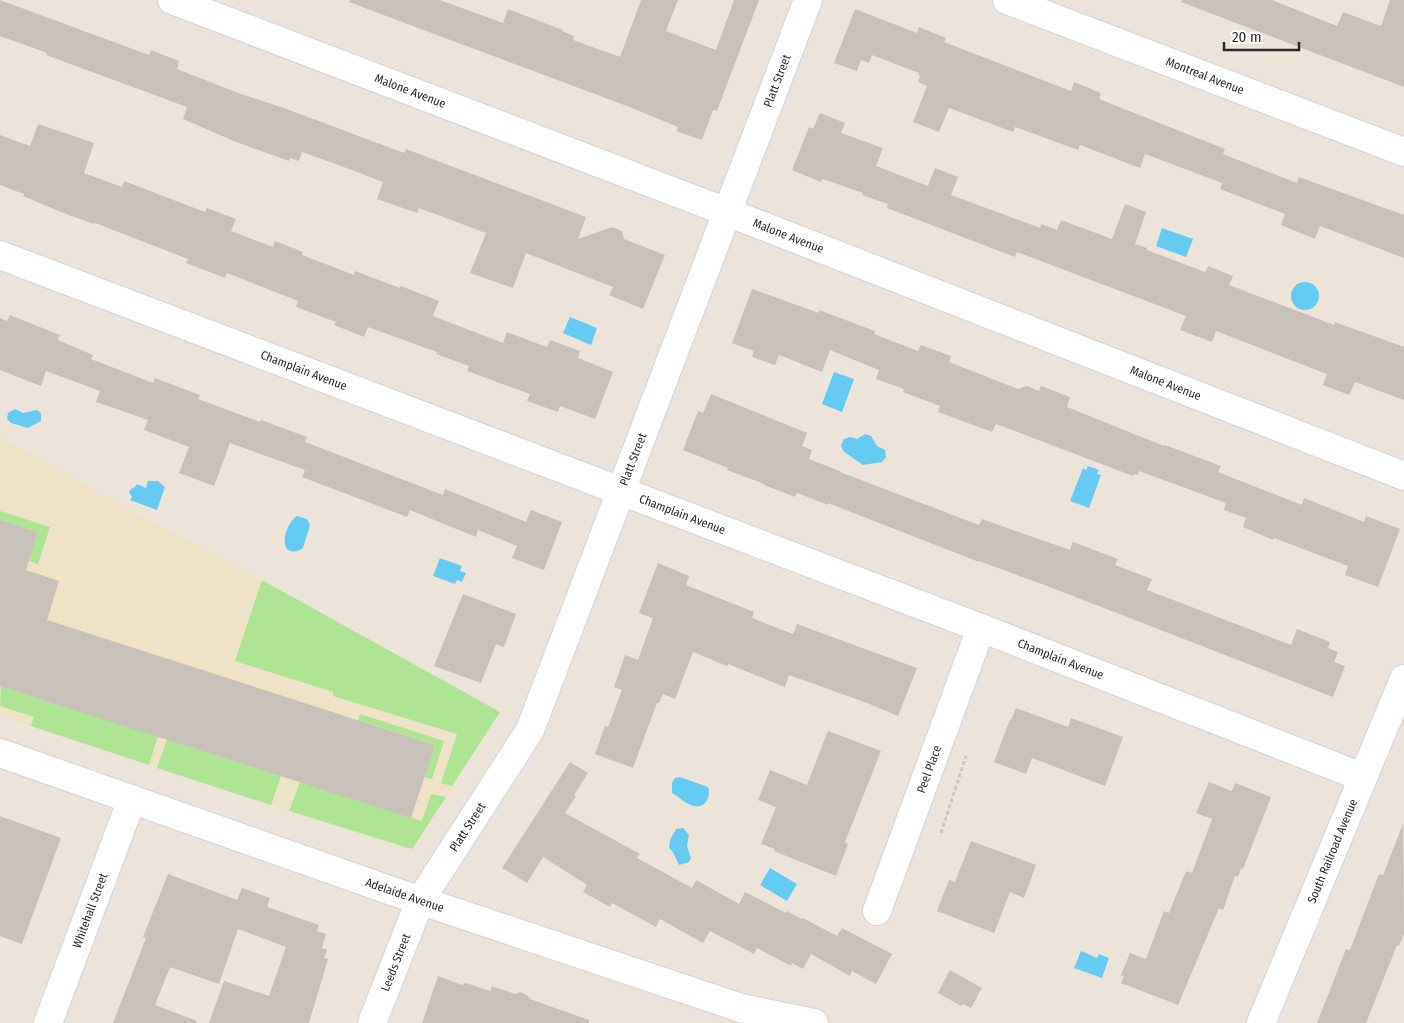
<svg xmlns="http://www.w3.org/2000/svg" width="1404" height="1023" viewBox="0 0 1404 1023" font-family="'Fira Sans Condensed',sans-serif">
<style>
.education{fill:#eee2c7}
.green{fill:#ade592}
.water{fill:#66cbf3}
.building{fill:#c7c1b9}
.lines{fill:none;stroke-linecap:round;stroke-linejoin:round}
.minor-casing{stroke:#ced2e2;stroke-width:30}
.path{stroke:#c7c7c7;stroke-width:3;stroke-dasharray:4 2.5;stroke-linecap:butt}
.minor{stroke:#fff;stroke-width:28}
.labels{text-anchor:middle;stroke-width:5;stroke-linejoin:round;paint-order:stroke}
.street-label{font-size:12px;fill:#282828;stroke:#fff}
</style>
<rect width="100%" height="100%" fill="#ece4d9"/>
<polygon class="education" points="0,437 141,516 262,580 500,712 412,849 271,805 0,716"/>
<g class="green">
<polygon points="0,511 50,527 38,564 29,561 38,532 0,520"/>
<polygon points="262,580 500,712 452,786 441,783 457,734 333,696 333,692 235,661"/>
<polygon points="1,686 158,736 149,765 31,726 34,717 0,706"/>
<polygon points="360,714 444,741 432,779 424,777 435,745 358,720"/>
<polygon points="167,739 281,776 271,805 157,768"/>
<polygon points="300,782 422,821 431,794 446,797 412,849 289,811"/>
</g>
<g class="water">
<polygon points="1162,228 1193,239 1186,257 1156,246"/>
<circle cx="1305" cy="296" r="14"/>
<polygon points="570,317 597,328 591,345 563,333"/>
<polygon points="834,372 854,379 842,412 822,404"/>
<polygon points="15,409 23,413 37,410 41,413 41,421 28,428 11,423 7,419 8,413"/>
<polygon points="865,434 871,436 877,446 885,450 886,457 882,462 863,465 843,451 841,445 844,439 850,437 857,439"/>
<polygon points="1088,466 1099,470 1097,474 1101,475 1089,508 1070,501 1083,468 1086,470"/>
<polygon points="148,481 158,481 165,487 157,510 130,500 132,497 129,492 131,489 135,487 137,484 146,488"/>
<path d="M297,516L307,519L310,525L303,548C298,552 293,553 287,549C281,540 288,522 297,516Z"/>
<polygon points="440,558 462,566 460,571 466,573 462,582 457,580 455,584 433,576"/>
<path d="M680,777L708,787C711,796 706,809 694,806C687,805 679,797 672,793V783L675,778Z"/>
<polygon points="683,828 689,835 687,846 691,858 689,862 679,865 673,852 669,848 670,840 676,829"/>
<polygon points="770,868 797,884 787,901 760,885"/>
<polygon points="1081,951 1097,958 1099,954 1109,958 1102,978 1074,968"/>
</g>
<g class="building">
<polygon points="0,0 149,55 151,50 179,61 177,69 238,93 284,108 404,153 406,149 586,217 578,239 612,227 622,231 624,239 665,255 643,309 609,295 613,287 526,253 513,288 470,273 486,233 419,208 417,213 377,199 383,182 344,167 302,152 299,161 290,158 289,161 236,142 183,119 187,107 46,55 47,53 0,36"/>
<polygon points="350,0 440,0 503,23 508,9 563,30 562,31 574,36 573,40 620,57 641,0 678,0 666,31 716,50 734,0 759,0 717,111 713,110 702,140 676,131 678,127 627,106 426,31 349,2"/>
<polygon points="1182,0 1272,0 1337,26 1343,12 1381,26 1390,0 1404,0 1404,87 1181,2"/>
<polygon points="855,9 917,33 919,27 946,38 944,42 1071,91 1074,82 1101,93 1099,99 1225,149 1223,154 1297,183 1299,177 1404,215 1404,258 1320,226 1315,239 1281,225 1285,214 1220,189 1222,183 1145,154 1140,168 1080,145 1078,150 1015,127 1013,132 949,108 939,132 913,122 927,86 918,82 920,76 918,75 919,73 872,55 869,63 861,60 857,71 834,63"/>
<polygon points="820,113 845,123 841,133 883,148 876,166 928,186 935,168 958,177 951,195 1040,228 1041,224 1057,230 1061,220 1112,239 1125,204 1146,212 1135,244 1147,248 1147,250 1205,272 1208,266 1233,276 1229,285 1334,325 1335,322 1404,347 1404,400 1355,382 1349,395 1323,385 1327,374 1216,331 1212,342 1180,330 1186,316 1017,252 1015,257 887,208 888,204 862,195 863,193 823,179 821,182 792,170 809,127 813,129"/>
<polygon points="38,124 94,143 84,173 122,187 124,181 205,212 207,208 236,219 231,231 273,247 275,241 303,252 302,255 354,275 355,271 400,288 401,286 439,301 433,316 503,343 507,332 547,347 550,340 580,351 578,358 613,372 595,419 560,406 558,412 527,401 530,394 467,371 469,366 436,354 437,352 368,327 364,337 334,325 336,322 296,307 298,301 227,273 225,278 186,263 188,259 95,223 94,224 66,214 23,196 24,194 0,185 0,135 30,146"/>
<polygon points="752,289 819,313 819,310 875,331 874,334 918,351 921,345 951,356 949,362 1018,389 1027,386 1039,391 1041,386 1070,397 1067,407 1164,446 1165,445 1221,466 1218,472 1302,505 1304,498 1364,522 1366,516 1400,529 1378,587 1345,575 1348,566 1274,538 1273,540 1243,527 1246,518 1224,510 1226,503 1139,471 1138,475 1134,474 1133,476 996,424 992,432 938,412 940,406 903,392 904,389 876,379 879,370 830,350 822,372 779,355 775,365 752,357 754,351 732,343"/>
<polygon points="10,315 60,335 58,340 93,355 91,359 153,383 155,378 200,395 198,399 260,422 261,420 307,437 305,442 443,495 445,489 526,522 531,510 562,522 544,570 512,558 517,546 478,530 476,537 410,510 407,517 302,477 305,470 230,443 214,486 179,473 189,447 144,430 148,420 96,402 100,391 46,371 41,386 0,370 0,318 7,321"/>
<polygon points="711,394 807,433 802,446 812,450 809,459 840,471 840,472 979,525 982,519 1070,550 1073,542 1118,559 1115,565 1152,579 1147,590 1291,645 1297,629 1330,642 1328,648 1338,652 1334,662 1345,666 1333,697 1055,589 979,561 979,562 828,503 828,505 797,493 795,497 764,485 764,484 727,470 728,468 683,450 698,411 703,413"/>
<polygon points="0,520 38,532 26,570 59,581 47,620 435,745 411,818 0,686"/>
<polygon points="658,563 689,576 686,585 754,612 752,618 793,634 797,624 917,668 898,716 867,703 789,675 785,687 728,664 727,666 693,652 675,699 663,694 659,703 657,703 633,768 595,754 605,726 608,727 622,690 614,687 625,655 638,660 653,618 639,613"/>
<polygon points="463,594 516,614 504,647 496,644 481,683 434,666"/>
<polygon points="1016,708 1068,727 1071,718 1123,737 1105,786 1032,758 1026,774 994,762 1010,719 1011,720"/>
<polygon points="828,731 881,751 845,842 848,844 836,876 774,851 775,849 761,844 776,807 758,800 770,770 807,785"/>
<polygon points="570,762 588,773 574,795 576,796 565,813 640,854 637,858 692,888 696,880 739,904 745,892 786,913 787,911 802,919 803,918 837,936 842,928 892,954 876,984 852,971 850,976 811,954 803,969 792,963 791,966 757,948 754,954 710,931 703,943 660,919 656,927 612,903 610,907 583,892 587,885 543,857 527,883 502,868"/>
<polygon points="1209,782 1232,791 1235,783 1271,797 1243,869 1241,868 1238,877 1235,876 1223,910 1219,908 1178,1005 1121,983 1124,976 1121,975 1130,953 1146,959 1164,911 1169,913 1186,871 1192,873 1212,819 1196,813"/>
<polygon points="0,816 61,838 22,944 0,936"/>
<polygon points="1403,824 1404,934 1399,946 1397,945 1366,1023 1317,1023 1346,949 1350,950 1379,874 1383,875"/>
<polygon points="971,841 1036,865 1024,898 1010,892 994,933 937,911 949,880 955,882"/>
<polygon points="168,874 237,900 242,888 270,898 267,907 319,925 317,931 326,934 322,948 327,950 324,958 328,959 309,1023 209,1023 224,981 269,996 286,947 238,929 219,984 170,967 155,1005 197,1021 196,1023 113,1023 146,938 143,937"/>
<polygon points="950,970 982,988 971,1008 963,1004 961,1006 938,993"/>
<polygon points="438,976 462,985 466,983 490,991 492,986 515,994 520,992 527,995 530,999 589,1020 589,1023 422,1023"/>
</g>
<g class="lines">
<g class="minor-casing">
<g id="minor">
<path id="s1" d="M172,0L727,212L1404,476"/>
<path id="s2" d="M1007,0L1404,152"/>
<path id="s3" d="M0,255L981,628L1362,777"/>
<path id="s4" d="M0,753L392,891L741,1008L814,1023"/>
<path id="s5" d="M877,911L981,628"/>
<path id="s6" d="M48,1023L132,799"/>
<path id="s7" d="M372,1023L420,901L530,730L808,0"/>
<path id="s8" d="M1261,1023L1404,679"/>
</g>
</g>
<polyline class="path" points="941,833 966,756"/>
<use href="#minor" class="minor"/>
</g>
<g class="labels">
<g class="street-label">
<text dy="4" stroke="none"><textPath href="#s2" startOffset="212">Montreal Avenue</textPath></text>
<text dy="4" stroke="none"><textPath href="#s7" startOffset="1029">Platt Street</textPath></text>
<text dy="4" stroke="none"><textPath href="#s1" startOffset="255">Malone Avenue</textPath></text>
<text dy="4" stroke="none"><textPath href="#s1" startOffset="660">Malone Avenue</textPath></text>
<text dy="4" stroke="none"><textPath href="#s3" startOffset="325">Champlain Avenue</textPath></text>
<text dy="4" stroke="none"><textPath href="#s1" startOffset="1065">Malone Avenue</textPath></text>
<text dy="4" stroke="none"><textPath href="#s7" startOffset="624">Platt Street</textPath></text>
<text dy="4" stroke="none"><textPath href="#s3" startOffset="730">Champlain Avenue</textPath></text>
<text dy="4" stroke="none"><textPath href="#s3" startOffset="1135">Champlain Avenue</textPath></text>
<text dy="4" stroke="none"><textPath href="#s5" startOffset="151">Peel Place</textPath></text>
<text dy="4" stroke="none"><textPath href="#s7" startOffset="219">Platt Street</textPath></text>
<text dy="4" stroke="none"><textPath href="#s8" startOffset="186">South Railroad Avenue</textPath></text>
<text dy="4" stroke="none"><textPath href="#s4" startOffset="429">Adelaide Avenue</textPath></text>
<text dy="4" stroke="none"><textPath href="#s6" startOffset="120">Whitehall Street</textPath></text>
<text dy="4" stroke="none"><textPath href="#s7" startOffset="65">Leeds Street</textPath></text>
</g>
</g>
<path d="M1224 42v8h75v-8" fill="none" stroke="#282828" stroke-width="2.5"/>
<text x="1232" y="42" font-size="15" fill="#282828" stroke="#ffffff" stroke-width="4" paint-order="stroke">20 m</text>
</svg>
